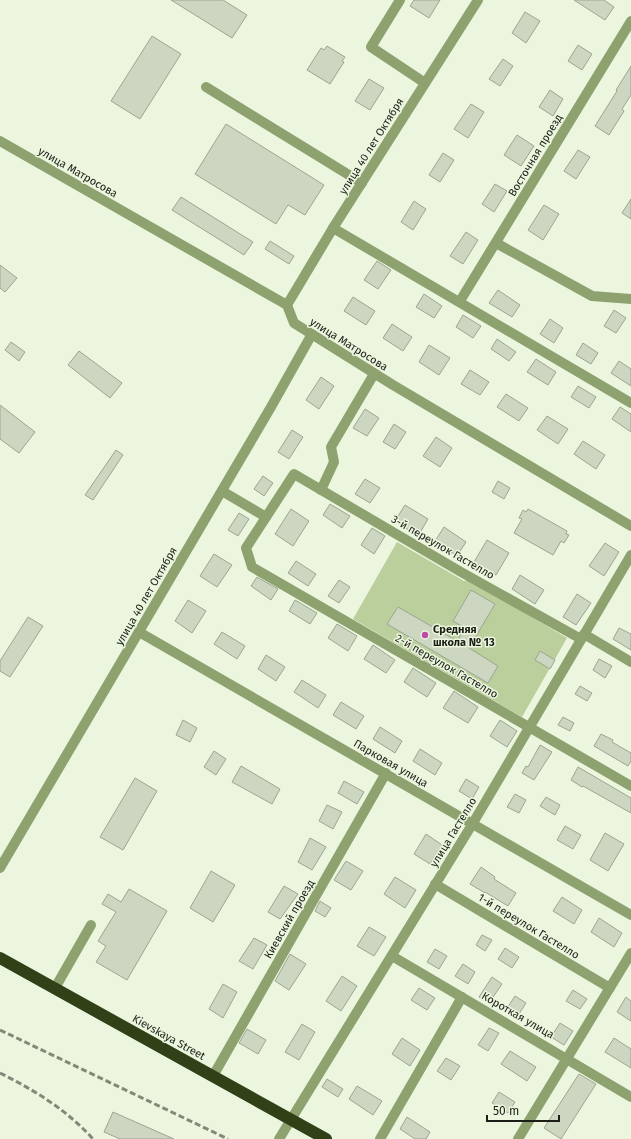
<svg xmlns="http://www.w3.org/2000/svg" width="631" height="1139" viewBox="0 0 631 1139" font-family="'Fira Sans',sans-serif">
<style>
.green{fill:#bbcf9d}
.building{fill:#cdd6c0;stroke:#9ca590}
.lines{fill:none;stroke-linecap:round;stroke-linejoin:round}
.minor{stroke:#8ea270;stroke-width:10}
.highway{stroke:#314017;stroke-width:12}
.rail{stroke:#83897a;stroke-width:3;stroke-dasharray:6 3;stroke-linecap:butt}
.poi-dot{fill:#bd4ba7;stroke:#ecf6df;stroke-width:1.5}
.labels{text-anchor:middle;stroke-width:3;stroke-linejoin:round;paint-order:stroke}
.street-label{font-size:11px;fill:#1b1e16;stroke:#ecf6df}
.poi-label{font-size:11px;font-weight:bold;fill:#1b1e16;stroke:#ecf6df;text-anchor:start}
</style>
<rect width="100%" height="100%" fill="#ecf6df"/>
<polygon class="green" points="397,542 464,581 470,580 567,638 522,717 353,619"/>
<g class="building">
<polygon points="171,0 223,0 247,15 232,38"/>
<polygon points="414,0 440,0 429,18 410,6"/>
<polygon points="574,0 604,0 614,7 605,20"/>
<polygon points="525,12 540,21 526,43 512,33"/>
<polygon points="152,36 181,54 140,119 111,101"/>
<polygon points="578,45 592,54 582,70 568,61"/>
<polygon points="327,46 345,57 342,61 344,62 330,84 307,70 321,48 324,50"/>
<polygon points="503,59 513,66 500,86 489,79"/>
<polygon points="631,66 631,95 622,109 624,111 609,135 595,126 617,91 616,90"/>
<polygon points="369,79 384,88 370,110 355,101"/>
<polygon points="550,90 563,99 553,116 539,107"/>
<polygon points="471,104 484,112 468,138 454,129"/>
<polygon points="226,124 324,185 305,215 288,205 276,224 195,174"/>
<polygon points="517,135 534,146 521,166 504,155"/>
<polygon points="578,150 590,157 576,179 564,171"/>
<polygon points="443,153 454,160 440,182 429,175"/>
<polygon points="495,184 507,191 494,212 482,204"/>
<polygon points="181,197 253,242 244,255 172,210"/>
<polygon points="631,199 631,219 622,213"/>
<polygon points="414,201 426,209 413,230 401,222"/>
<polygon points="544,205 559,214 543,240 528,230"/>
<polygon points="466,232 478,240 463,264 450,256"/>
<polygon points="270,241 294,256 289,264 265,249"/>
<polygon points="377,261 391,270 378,289 364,280"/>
<polygon points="0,265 17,278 5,292 0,288"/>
<polygon points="498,290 520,305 512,317 489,303"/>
<polygon points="424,294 442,306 434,318 416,307"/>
<polygon points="353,297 375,311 366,325 344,311"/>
<polygon points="614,310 626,318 616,333 604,326"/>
<polygon points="463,315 481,326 473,338 456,327"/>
<polygon points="550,319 563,328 554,343 540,334"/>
<polygon points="392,324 412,337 403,351 383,338"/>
<polygon points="497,339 516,352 509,361 491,349"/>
<polygon points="11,342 25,352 19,361 5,350"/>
<polygon points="583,343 598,353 591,364 576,355"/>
<polygon points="429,345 450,358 439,375 419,362"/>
<polygon points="79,351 122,383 110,398 68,365"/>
<polygon points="536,359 556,372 548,385 527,372"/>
<polygon points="619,361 631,369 631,386 611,373"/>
<polygon points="470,370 489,382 480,395 461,384"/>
<polygon points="321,377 334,386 319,409 306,400"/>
<polygon points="578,386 596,397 589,408 571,397"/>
<polygon points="506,394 528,408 519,421 497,407"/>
<polygon points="0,405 35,432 19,453 0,439"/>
<polygon points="620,407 631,414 631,432 612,419"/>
<polygon points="365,409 379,418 367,436 353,428"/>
<polygon points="547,416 568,429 558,444 537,430"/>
<polygon points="394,424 406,432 395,449 383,442"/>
<polygon points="292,430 303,437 289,459 278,452"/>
<polygon points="436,437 452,448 440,467 423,456"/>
<polygon points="583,441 605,455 596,469 574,454"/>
<polygon points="116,450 123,455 93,500 85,495"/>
<polygon points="263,476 273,483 264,496 254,489"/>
<polygon points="365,479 380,488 370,503 355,494"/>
<polygon points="498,481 510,488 504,499 492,492"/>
<polygon points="330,504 350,516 342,528 323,515"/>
<polygon points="405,505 428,519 418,536 395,521"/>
<polygon points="291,509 309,521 293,546 275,534"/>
<polygon points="528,509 567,531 566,534 569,535 564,543 561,541 553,555 514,533 522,519 519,518 523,510 526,512"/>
<polygon points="239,513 249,519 238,536 228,530"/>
<polygon points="444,527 466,542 457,556 435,541"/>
<polygon points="372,528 385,536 374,554 361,545"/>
<polygon points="487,540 509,553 496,575 474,562"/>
<polygon points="605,543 619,552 604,576 589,566"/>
<polygon points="214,554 232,565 217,587 200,576"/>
<polygon points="296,561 316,574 308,586 288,573"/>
<polygon points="520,575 544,590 535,604 512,589"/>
<polygon points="257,577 278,589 271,600 251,586"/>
<polygon points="339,580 350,587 339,603 328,596"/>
<polygon points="471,590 495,604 469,648 498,666 488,683 387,624 398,607 457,641 465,628 453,621"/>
<polygon points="577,594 591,603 576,625 563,617"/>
<polygon points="188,600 206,611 192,633 175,621"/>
<polygon points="295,600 317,613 310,624 289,611"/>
<polygon points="28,617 43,626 10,677 0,671 0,661"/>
<polygon points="337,624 357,636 348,651 328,638"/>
<polygon points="619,628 631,634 631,650 613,639"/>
<polygon points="222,632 245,646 237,659 214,644"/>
<polygon points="373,645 395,660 386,673 364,659"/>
<polygon points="540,651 555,660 550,669 535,660"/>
<polygon points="266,655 285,667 276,681 258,669"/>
<polygon points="599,659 612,666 605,678 593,670"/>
<polygon points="413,668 436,683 427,697 404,682"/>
<polygon points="302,680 326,695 318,708 294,692"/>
<polygon points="580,686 592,693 587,701 575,694"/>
<polygon points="454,691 478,707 468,723 443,708"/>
<polygon points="341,702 364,716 356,729 333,715"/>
<polygon points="563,717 574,723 570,731 558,725"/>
<polygon points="183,720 197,728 190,742 176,735"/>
<polygon points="500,720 517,731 507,747 490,736"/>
<polygon points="380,727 402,741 395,753 373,739"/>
<polygon points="601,734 613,740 612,742 631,753 631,761 628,766 594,746"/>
<polygon points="540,745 552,752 534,780 522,773 526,766 528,767"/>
<polygon points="420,749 442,763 435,775 413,761"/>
<polygon points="214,751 226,759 216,775 204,767"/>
<polygon points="241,766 280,789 272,804 232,782"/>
<polygon points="578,767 631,798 631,813 583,786 582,787 571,780"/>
<polygon points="135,778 157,791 123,850 100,837"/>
<polygon points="466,779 479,787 472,799 459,791"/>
<polygon points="344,781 364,792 357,804 338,793"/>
<polygon points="515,794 526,800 519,813 507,807"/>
<polygon points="546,797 560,805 555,815 540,806"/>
<polygon points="327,805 342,812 333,829 319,821"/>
<polygon points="565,826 581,835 573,849 557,840"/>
<polygon points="605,833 624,844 608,871 590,860"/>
<polygon points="426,834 442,845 430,864 414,854"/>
<polygon points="310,838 326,847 312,870 298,862"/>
<polygon points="346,861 363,871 351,890 334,880"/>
<polygon points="481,867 495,877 494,879 516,893 508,906 485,892 485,893 470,884"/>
<polygon points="211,871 235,885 213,922 190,908"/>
<polygon points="395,877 416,890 405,908 384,894"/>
<polygon points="284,886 298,894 280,919 268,912"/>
<polygon points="129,889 167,911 127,980 96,962 106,946 98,941 116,912 102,904 108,894 121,902"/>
<polygon points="562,897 582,910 574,924 553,911"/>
<polygon points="320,901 331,908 325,917 315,911"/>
<polygon points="599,918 622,933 614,947 591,932"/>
<polygon points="369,927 386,937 374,956 357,946"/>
<polygon points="482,935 492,940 485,951 476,945"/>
<polygon points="254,938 267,945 253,969 239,961"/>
<polygon points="505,948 519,957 512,968 498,959"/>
<polygon points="435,949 447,956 439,969 427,962"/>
<polygon points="290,954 306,964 289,990 275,981"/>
<polygon points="463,964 475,972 468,984 455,976"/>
<polygon points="342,976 357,986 341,1011 326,1001"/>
<polygon points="492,977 502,984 489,1003 479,997"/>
<polygon points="223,984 237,992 223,1018 209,1009"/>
<polygon points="419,988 435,998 427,1010 411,1000"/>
<polygon points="573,990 587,999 580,1009 566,1001"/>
<polygon points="515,996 526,1003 517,1017 506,1010"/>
<polygon points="626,997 631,1001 631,1021 617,1012"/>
<polygon points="560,1023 573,1031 564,1045 551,1037"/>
<polygon points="302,1024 315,1032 299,1060 285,1052"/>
<polygon points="489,1028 499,1033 488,1051 478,1045"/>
<polygon points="247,1029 266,1040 258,1054 239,1043"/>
<polygon points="402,1038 420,1050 410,1066 392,1054"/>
<polygon points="614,1038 631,1049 631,1068 605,1052"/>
<polygon points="510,1051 536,1067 527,1081 501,1064"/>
<polygon points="446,1058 460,1066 451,1080 437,1071"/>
<polygon points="579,1074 596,1084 561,1139 544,1128"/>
<polygon points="327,1079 343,1089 338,1097 322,1087"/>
<polygon points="357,1086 382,1101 373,1115 349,1099"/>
<polygon points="499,1092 515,1102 508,1113 492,1103"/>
<polygon points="113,1112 174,1139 120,1139 104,1132"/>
<polygon points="407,1117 430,1132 426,1139 415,1139 400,1129"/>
</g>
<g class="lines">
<g class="minor">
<polyline points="400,0 371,47 425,83"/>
<polyline points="206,87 362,183"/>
<polyline points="0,141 287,305 294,323 393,385 631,526"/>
<polyline points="333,228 631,403"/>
<polyline points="496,243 592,296 631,299"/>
<polyline points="460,301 631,21"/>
<polyline points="287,305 333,228 478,0"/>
<polyline points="321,490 334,462 331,447 374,374"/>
<polyline points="222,491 266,517"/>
<polyline points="139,632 631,915"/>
<polyline points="584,634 631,662"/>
<polyline points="581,639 461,572 294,474 246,548 252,567 631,786"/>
<polyline points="0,868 271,407 312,334"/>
<polyline points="435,884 610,988"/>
<polyline points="392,956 631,1097"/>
<polyline points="55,988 91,925"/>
<polyline points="213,1076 386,773"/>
<polyline points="279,1139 473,823 631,555"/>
<polyline points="380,1139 462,997"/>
<polyline points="518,1139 631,953"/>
</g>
<polyline class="highway" points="0,958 326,1139"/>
<g class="rail">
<polyline points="0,1030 228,1139"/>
<path d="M0,1073C34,1090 67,1110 93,1139"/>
</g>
</g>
<circle class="poi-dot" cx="425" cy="635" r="4"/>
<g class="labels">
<g class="street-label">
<text transform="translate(371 146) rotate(-58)" y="4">улица 40 лет Октября</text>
<text transform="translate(535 155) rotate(-59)" y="4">Восточная проезд</text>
<text transform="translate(78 172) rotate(30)" y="4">улица Матросова</text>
<text transform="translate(349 344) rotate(32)" y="4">улица Матросова</text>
<text transform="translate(443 547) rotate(30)" y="4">3-й переулок Гастелло</text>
<text transform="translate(146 596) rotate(-60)" y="4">улица 40 лет Октября</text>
<text transform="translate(447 666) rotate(30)" y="4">2-й переулок Гастелло</text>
<text transform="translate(391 763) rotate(30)" y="4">Парковая улица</text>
<text transform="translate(453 832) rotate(-59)" y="4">улица Гастелло</text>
<text transform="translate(289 919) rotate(-60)" y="4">Киевский проезд</text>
<text transform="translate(529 926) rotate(31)" y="4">1-й переулок Гастелло</text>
<text transform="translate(518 1015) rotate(30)" y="4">Короткая улица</text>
<text transform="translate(169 1037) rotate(29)" y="4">Kievskaya Street</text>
</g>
<g class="poi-label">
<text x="433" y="633">Средняя<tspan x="433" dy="13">школа № 13</tspan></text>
</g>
</g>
<path d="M487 1115v6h72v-6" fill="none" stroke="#1b1e16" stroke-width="2"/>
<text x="493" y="1115" font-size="12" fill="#1b1e16" stroke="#ecf6df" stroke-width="3" paint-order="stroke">50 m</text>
</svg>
